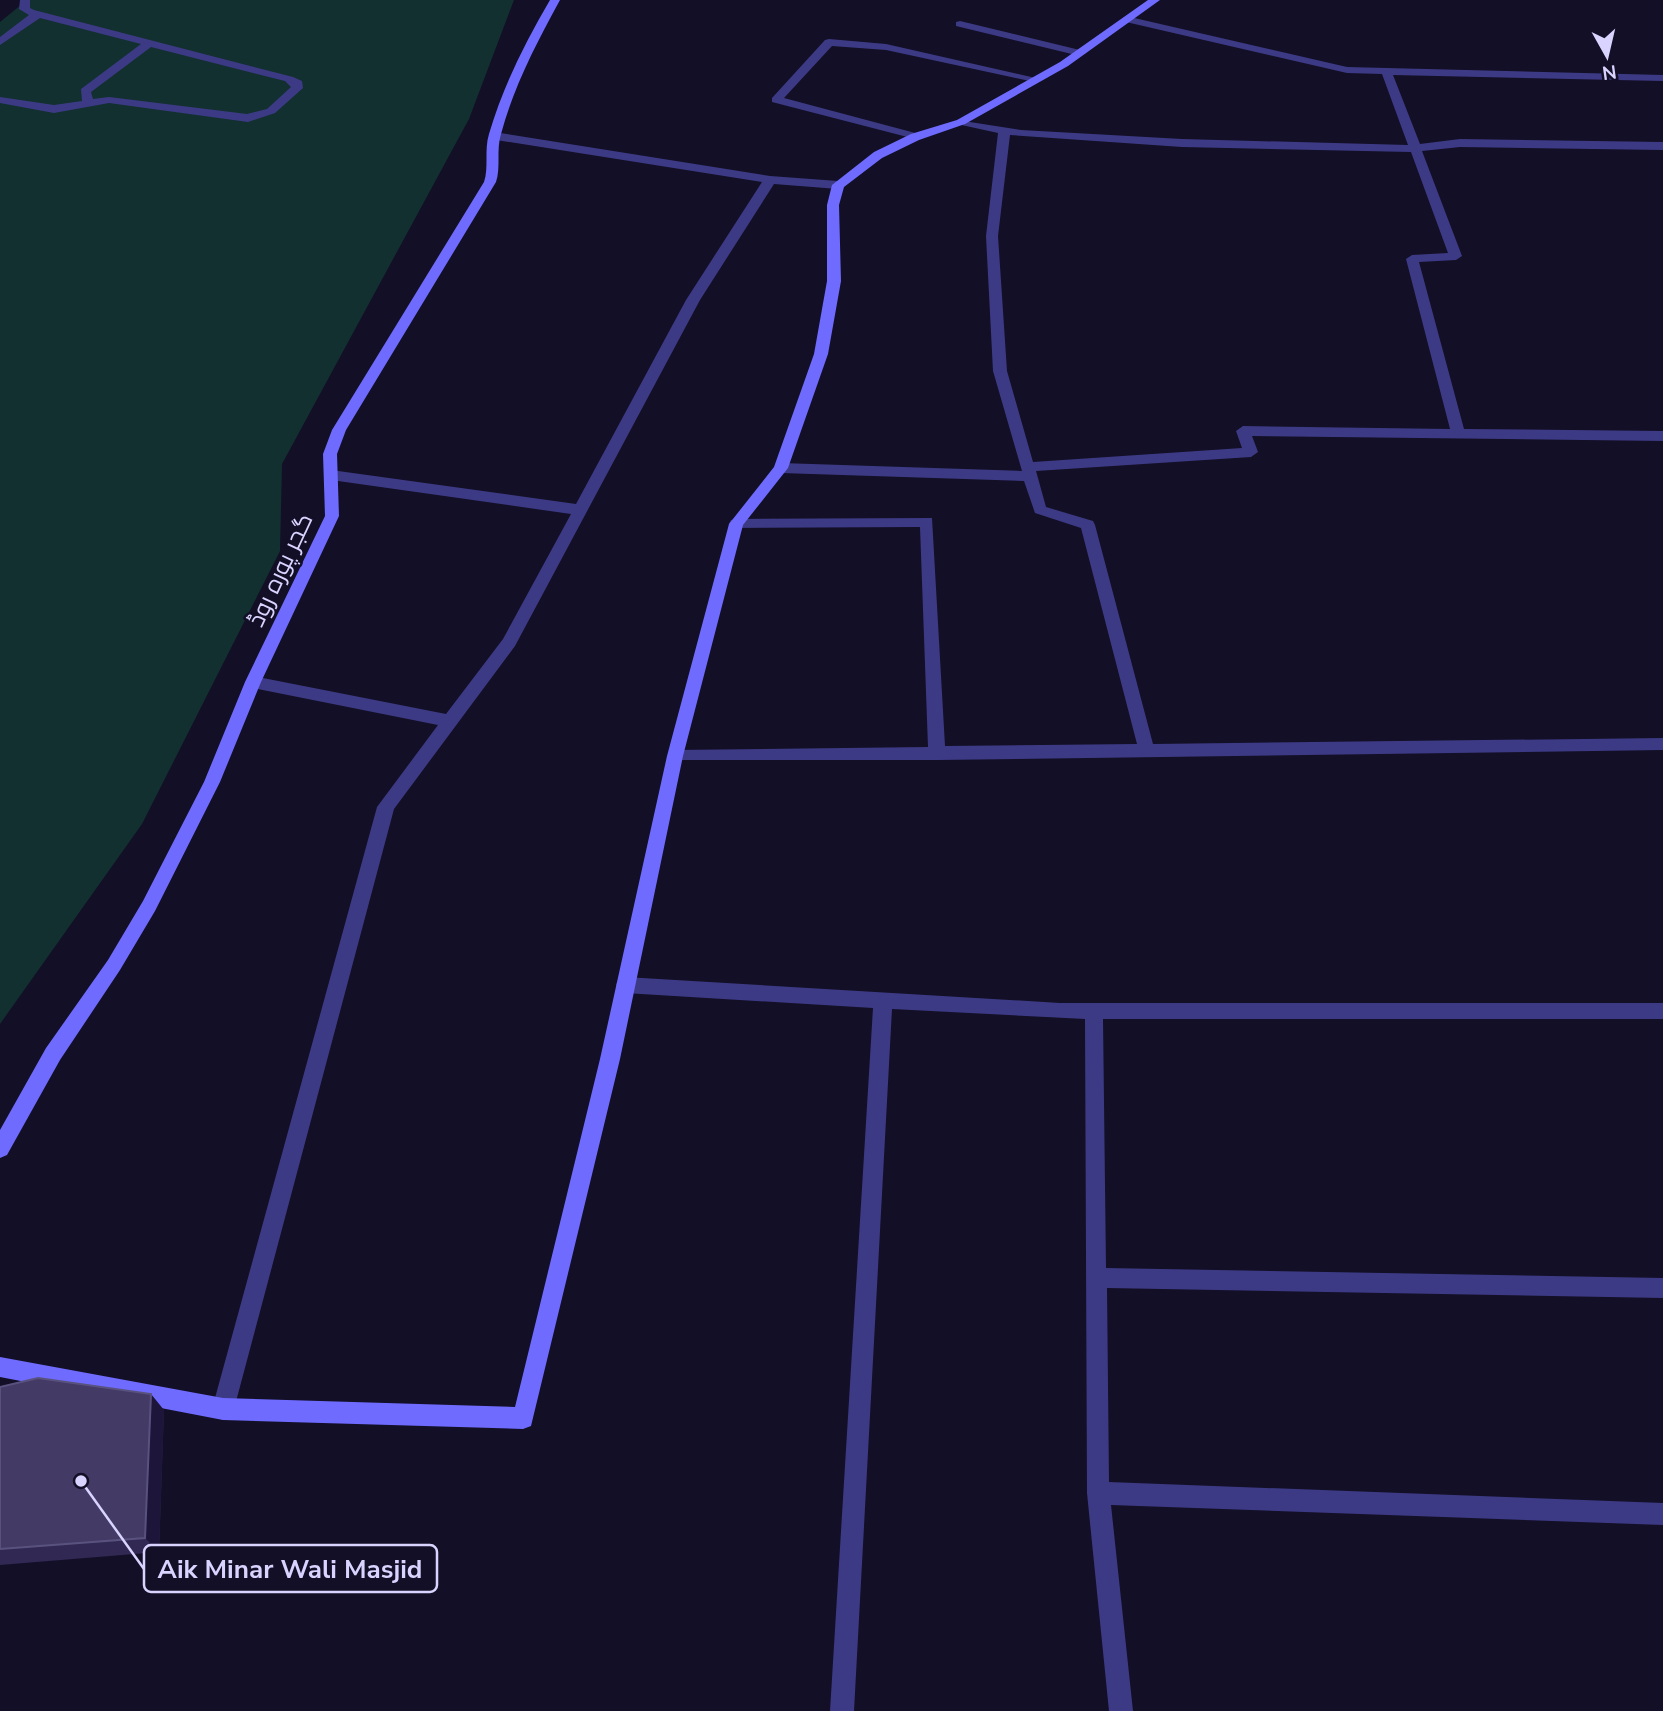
<svg xmlns="http://www.w3.org/2000/svg" width="1663" height="1711" viewBox="0 0 1663 1711" font-family="'Nunito Sans',Cairo,sans-serif">
<style>
.green{fill:#12302f}
.lines{fill:none;stroke-linecap:round;stroke-linejoin:round}
.lane{fill:#3d3a85;fill-rule:evenodd}
.street{fill:#3d3a85;fill-rule:evenodd}
.secondary{fill:#6f6bff;fill-rule:evenodd}
.wall{fill:#312854}
.shaded-wall{fill:#1d163a}
.building{fill:#433a66;stroke:#5a527e;stroke-width:2}
.labels{text-anchor:middle;stroke-width:5;stroke-linejoin:round;paint-order:stroke}
.street-label{font-size:24px;fill:#d9d4ff;stroke:#130f26}
.leader{fill:none;stroke:#d9d4ff;stroke-width:2.5}
.callout-dot{fill:#d9d4ff;stroke:#130f26;stroke-width:2.5}
.callout{fill:#130f26;stroke:#d9d4ff;stroke-width:2.5}
.callout-label{font-size:26px;text-anchor:middle;font-weight:bold;fill:#d9d4ff}
</style>
<rect width="100%" height="100%" fill="#130f26"/>
<polygon class="green" points="27,0 514,0 469,119 282,464 280,551 142,824 0,1024 0,22"/>
<g class="lines">
<path class="lane" d="M20,0H30V8L34,10L293,77L302,81L303,88L275,113L248,122L109,103L54,113L0,103V97L54,105L82,101L81,89L141,44L40,18L0,45V37L29,15L19,9ZM151,47L285,81L291,87L267,109L247,114L109,97L93,99L91,92Z"/>
<g class="street">
<path d="M1130,17L1347,67L1663,75V81L1393,75L1420,144L1460,139L1663,142V150L1460,147L1422,151L1462,256L1456,260L1419,262L1464,429L1663,431V441L1252,436L1258,452L1251,457L1036,471L1046,507L1093,521L1095,525L1153,744L1663,738V750L937,760H669L667,756L675,750L928,747L920,527L731,528L729,524L731,520L736,519L932,518L945,746L1137,744L1081,528L1035,513L1024,481L781,473L774,468L781,463L1022,471L993,371L986,236L998,133L957,124V120L1021,130L1182,139L1408,145L1382,74L1347,73L1126,22L1125,20ZM1010,135L1182,147L1411,152L1448,253L1412,255L1406,259L1450,429L1243,426L1236,431L1242,448L1033,462L1007,371L998,236Z"/>
<polygon points="960,21 1084,51 1086,53 1080,56 956,26 956,22"/>
<polygon points="829,39 886,44 1040,79 1034,82 886,50 832,46 784,98 919,134 919,140 772,102 772,98 825,40"/>
<polygon points="494,132 770,176 838,181 844,185 838,189 774,184 700,300 515,646 394,809 234,1409 231,1417 223,1420 215,1417 212,1409 377,807 438,725 253,688 245,682 253,676 446,714 503,639 571,514 331,480 324,475 331,470 576,504 686,300 762,182 490,139 490,133"/>
<polygon points="625,977 1060,1003 1663,1003 1663,1019 1103,1019 1106,1268 1663,1278 1663,1298 1107,1288 1109,1482 1663,1503 1663,1525 1111,1505 1133,1711 1109,1711 1087,1493 1085,1019 892,1009 854,1711 830,1711 873,1008 625,993 618,990 616,985 618,980"/>
</g>
<g class="secondary">
<path d="M550,0H560C536,44 514,86 501,134C496,150 501,167 496,182L346,430L337,454L339,516L261,682L220,782L155,911L120,970L60,1060L7,1155L0,1158V1130L46,1048L108,960L143,901L204,782L245,682L325,516L323,454L332,430L484,182C489,167 484,150 489,134C503,86 525,43 550,0Z"/>
<polygon points="1148,0 1160,0 1068,66 965,124 919,140 882,158 844,187 839,205 841,281 828,354 788,468 743,525 683,756 620,1059 531,1426 523,1429 223,1420 0,1377 0,1357 223,1398 515,1407 600,1059 667,756 729,524 774,467 814,354 827,281 827,205 832,185 874,152 911,134 957,120 1060,62"/>
</g>
</g>
<polygon class="wall" points="0,1387 164,1410 159,1552 0,1565"/>
<polygon class="shaded-wall" points="151,1394 164,1410 159,1552 145,1538"/>
<polygon class="building" points="38,1378 151,1394 145,1538 0,1549 0,1387"/>
<g class="labels">
<g class="street-label">
<text transform="translate(280 570) rotate(-65)" y="8">گجر پورہ روڈ</text>
</g>
</g>
<path class="leader" d="M81 1481L144 1569"/>
<circle class="callout-dot" cx="81" cy="1481" r="7"/>
<rect class="callout" x="144" y="1545" width="293" height="47" rx="7"/>
<g class="callout-label">
<text x="290" y="1578">Aik Minar Wali Masjid</text>
</g>
<g transform="translate(1607 56) rotate(172)" stroke="#130f26" stroke-width="5" paint-order="stroke">
<path d="M0-5L12 26L0 18L-12 26Z" fill="#d9d4ff"/>
<text y="-10" font-size="19" font-weight="bold" text-anchor="middle" fill="#d9d4ff">N</text>
</g>
</svg>
